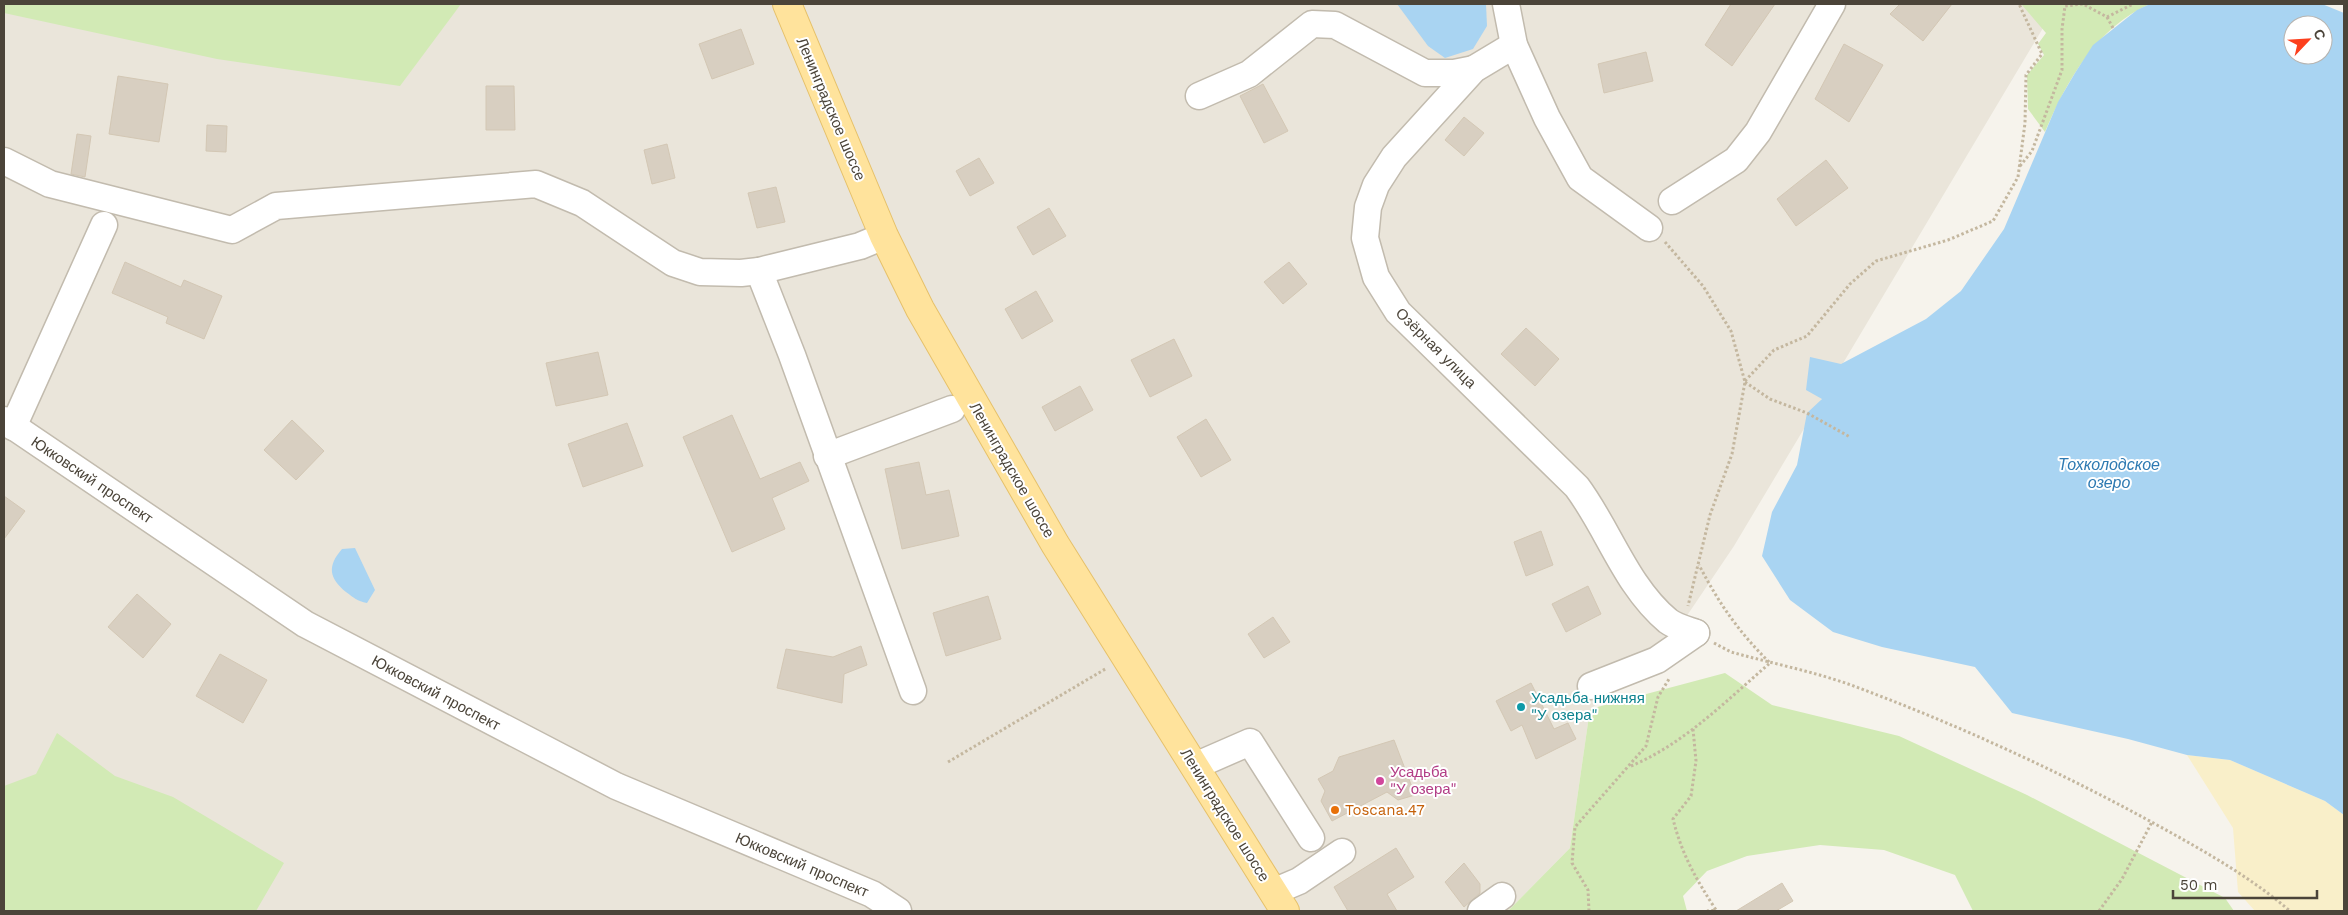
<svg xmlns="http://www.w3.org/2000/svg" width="2348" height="915" viewBox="0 0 2348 915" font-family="'Work Sans',sans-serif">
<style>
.residential{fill:#eae5da}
.green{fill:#d2eab5}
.sand{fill:#f9efc9}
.water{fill:#a9d4f2;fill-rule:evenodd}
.building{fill:#d8cfc1;stroke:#d3c7b4}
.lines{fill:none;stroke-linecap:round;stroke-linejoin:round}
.minor-casing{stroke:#c2bbae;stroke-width:29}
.major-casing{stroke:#e6c16a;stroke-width:30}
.path{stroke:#c4b79f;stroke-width:3;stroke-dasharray:2.5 2.5;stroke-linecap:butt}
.minor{stroke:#fff;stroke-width:26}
.major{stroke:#ffe39c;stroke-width:28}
.culture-dot{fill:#0f9aa8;stroke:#fff;stroke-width:2}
.hotel-dot{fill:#d1479c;stroke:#fff;stroke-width:2}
.food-dot{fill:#e8710a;stroke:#fff;stroke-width:2}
.labels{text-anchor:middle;stroke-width:4;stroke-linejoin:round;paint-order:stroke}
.street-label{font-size:15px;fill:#4b4439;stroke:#fff}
.culture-label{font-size:15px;fill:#0d838f;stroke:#fff;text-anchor:start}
.hotel-label{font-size:15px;fill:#b23c85;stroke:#fff;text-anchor:start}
.food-label{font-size:15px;fill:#c56008;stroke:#fff;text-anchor:start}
.water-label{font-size:16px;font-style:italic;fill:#2e7ab2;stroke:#fff}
</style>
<rect width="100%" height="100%" fill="#f6f3ec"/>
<polygon class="residential" points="4,4 2021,4 2043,28 1734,546 1657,660 1590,709 1570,848 1508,911 4,911"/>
<g class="green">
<polygon points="4,4 461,4 400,86 217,59 4,13"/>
<path d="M2021,4H2150C2097,27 2067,80 2045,132L2028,109L2027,75L2044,55L2038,44L2046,33Z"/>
<polygon points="1725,673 1772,705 1899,736 2027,795 2225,898 2234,911 1973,911 1955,875 1884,850 1820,845 1747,856 1707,871 1683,896 1687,911 1508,911 1570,848 1590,709"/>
<polygon points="57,733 115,776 173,797 284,863 256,911 4,911 4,786 36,774"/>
</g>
<polygon class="sand" points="2187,755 2230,760 2325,801 2344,815 2344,911 2255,911 2238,892 2233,828"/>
<g class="water">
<polygon points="1397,4 1486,4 1487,26 1473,49 1445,58 1428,46"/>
<path d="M2150,4H2322L2344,13V815L2325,801L2230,760L2187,755L2128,739L2012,713L1975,667L1882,647L1833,632L1790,600L1762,556L1772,512L1797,465L1807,413L1822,399L1806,390L1810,357L1841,364L1926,319L1961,291L2004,229L2058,102L2075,73L2093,45L2137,10ZM2293,25H2323V55H2293Z"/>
<path d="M355,548L375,590L367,603C357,601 354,598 346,592C329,578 327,566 342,549Z"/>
</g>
<g class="building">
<polygon points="1731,4 1775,4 1732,66 1705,45"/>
<polygon points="1900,4 1952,4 1923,41 1890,14"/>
<polygon points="741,29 754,64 712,79 699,44"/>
<polygon points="1844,44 1883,65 1849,122 1815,99"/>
<polygon points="1646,52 1653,81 1604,93 1598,64"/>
<polygon points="118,76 168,84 159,142 109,134"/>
<polygon points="1263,84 1288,131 1264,143 1240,96"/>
<polygon points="486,86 514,86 515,130 486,130"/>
<polygon points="1464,117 1484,133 1464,156 1445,140"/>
<polygon points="207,125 227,126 226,152 206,151"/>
<polygon points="77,134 91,136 85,177 71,174"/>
<polygon points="667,144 675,178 652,184 644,150"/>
<polygon points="979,158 994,183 970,196 956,171"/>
<polygon points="1826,160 1848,188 1796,226 1777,199"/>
<polygon points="776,187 785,222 757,228 748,193"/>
<polygon points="1049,208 1066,236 1033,255 1017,227"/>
<polygon points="125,262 181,287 184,280 222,296 204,339 166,323 168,317 112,293"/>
<polygon points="1289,262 1307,284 1283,304 1264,282"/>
<polygon points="1036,291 1053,321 1022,339 1005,309"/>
<polygon points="1526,328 1559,359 1535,386 1501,354"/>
<polygon points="1174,339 1192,376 1150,397 1131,360"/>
<polygon points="598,352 608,395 556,406 546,363"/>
<polygon points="1080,386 1093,410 1055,431 1042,407"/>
<polygon points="732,415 760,479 800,462 809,481 772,498 785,529 732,552 683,437"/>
<polygon points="1206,419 1231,460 1201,477 1177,437"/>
<polygon points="292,420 324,451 296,480 264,450"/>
<polygon points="627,423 643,466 583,487 568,444"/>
<polygon points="919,462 926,495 949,490 959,536 902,549 885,469"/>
<polygon points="4,496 25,511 4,539"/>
<polygon points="1541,531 1553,565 1526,576 1514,542"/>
<polygon points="1588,586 1601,614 1566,632 1552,604"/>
<polygon points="137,594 171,624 143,658 108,627"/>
<polygon points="988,596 1001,639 946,656 933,613"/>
<polygon points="1273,617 1290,642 1264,658 1248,634"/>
<polygon points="861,646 867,665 844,674 842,703 777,688 786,649 833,657"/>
<polygon points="220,654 267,680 243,723 196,696"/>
<polygon points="1531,683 1554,729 1568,723 1576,739 1536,759 1522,725 1511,731 1496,701"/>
<polygon points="1394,740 1415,795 1398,800 1387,792 1332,821 1321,801 1325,791 1318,779 1333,771 1339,757"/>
<polygon points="1396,848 1414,877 1387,894 1397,911 1348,911 1334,887"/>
<polygon points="1464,863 1480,884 1480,893 1464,907 1445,882"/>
<polygon points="1782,883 1793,901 1776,911 1736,911"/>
</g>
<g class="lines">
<g class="minor-casing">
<g id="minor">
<polyline points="1506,4 1514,45 1547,118 1580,178 1649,228"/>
<path d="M1514,45L1474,69L1394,157L1376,185L1368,207L1365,238L1376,277L1398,312L1577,487C1609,530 1626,586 1668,621C1676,627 1688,630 1696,633"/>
<polyline points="1199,96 1249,74 1312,24 1335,25 1425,73 1454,73 1474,69"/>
<polyline points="4,161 50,184 232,230 276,206 536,184 582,203 673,263 700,272 741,273 759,271 860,246 884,236"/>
<polyline points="1672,201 1736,160 1758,132 1832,4"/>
<polyline points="759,271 792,355 913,691"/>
<polyline points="4,420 305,624 616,786 872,894 898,911"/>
<polyline points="13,427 104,225"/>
<polyline points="827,456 952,409"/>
<polyline points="1591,686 1657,660 1696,633"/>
<polyline points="1195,766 1250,742 1311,838"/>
<polyline points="1273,892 1299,881 1342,852"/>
<polyline points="1481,911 1502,896"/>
</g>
</g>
<g class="major-casing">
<polyline id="major" points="787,4 884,236 920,309 1055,544 1285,911"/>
</g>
<g class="path">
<polyline points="2107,17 2113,28"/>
<polyline points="2020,166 2032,151 2062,70 2062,29 2065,6 2083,4 2107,17 2133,4"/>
<polyline points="1665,242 1703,286 1731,331 1745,382 1732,454 1710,515 1688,606"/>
<polyline points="1745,381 1774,350 1807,336 1850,284 1876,261 1948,240 1993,221 2018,177 2025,123 2026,75 2042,54 2019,4"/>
<polyline points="1745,382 1770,399 1807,413 1850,437"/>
<path d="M1714,643L1731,652C1770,663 1812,671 1851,685C1956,724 2059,771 2157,825C2204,851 2249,876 2290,911"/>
<path d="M1693,729L1696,761L1691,796L1673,819C1682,855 1696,879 1716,910L1707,911"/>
<polyline points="948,762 1107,668"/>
<path d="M1631,766C1684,744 1727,700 1770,663C1738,631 1720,605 1699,565"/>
<polyline points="1589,911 1588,890 1572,863 1575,827 1646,746 1658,697 1669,679"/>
<polyline points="2099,911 2122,879 2152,822"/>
</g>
<use href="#minor" class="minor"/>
<use href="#major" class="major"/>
</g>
<circle class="culture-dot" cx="1521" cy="707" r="5"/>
<circle class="hotel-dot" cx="1380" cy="781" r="5"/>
<circle class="food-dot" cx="1335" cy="810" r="5"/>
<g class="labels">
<g class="street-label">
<text transform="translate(831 109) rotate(67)" y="5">Ленинградское шоссе</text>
<text transform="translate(1436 348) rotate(45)" y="5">Озёрная улица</text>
<text transform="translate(1012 470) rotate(60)" y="5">Ленинградское шоссе</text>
<text transform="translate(92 480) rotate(34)" y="5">Юкковский проспект</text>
<text transform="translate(436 693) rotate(28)" y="5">Юкковский проспект</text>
<text transform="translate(1225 815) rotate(58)" y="5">Ленинградское шоссе</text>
<text transform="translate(802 865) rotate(23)" y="5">Юкковский проспект</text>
</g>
<g class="culture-label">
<text x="1531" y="703">Усадьба нижняя<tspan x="1531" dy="17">"У озера"</tspan></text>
</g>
<g class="hotel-label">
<text x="1390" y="777">Усадьба<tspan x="1390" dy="17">"У озера"</tspan></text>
</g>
<g class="food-label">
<text x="1345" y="815">Toscana.47</text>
</g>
<g class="water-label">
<text x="2109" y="470">Тохколодское<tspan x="2109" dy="18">озеро</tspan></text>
</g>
</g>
<rect width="2348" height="915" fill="none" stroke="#4b4439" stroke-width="10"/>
<g transform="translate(2308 40) rotate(65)"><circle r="24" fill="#ffffff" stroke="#b7b4b0"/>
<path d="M0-4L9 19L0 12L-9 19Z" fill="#fc3f1d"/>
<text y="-8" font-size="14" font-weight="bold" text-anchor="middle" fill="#4b4439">С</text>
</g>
<path d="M2173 890v8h144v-8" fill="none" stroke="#4b4439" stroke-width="2.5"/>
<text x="2180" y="890" font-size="15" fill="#4b4439" stroke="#ffffff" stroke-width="4" paint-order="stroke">50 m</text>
</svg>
